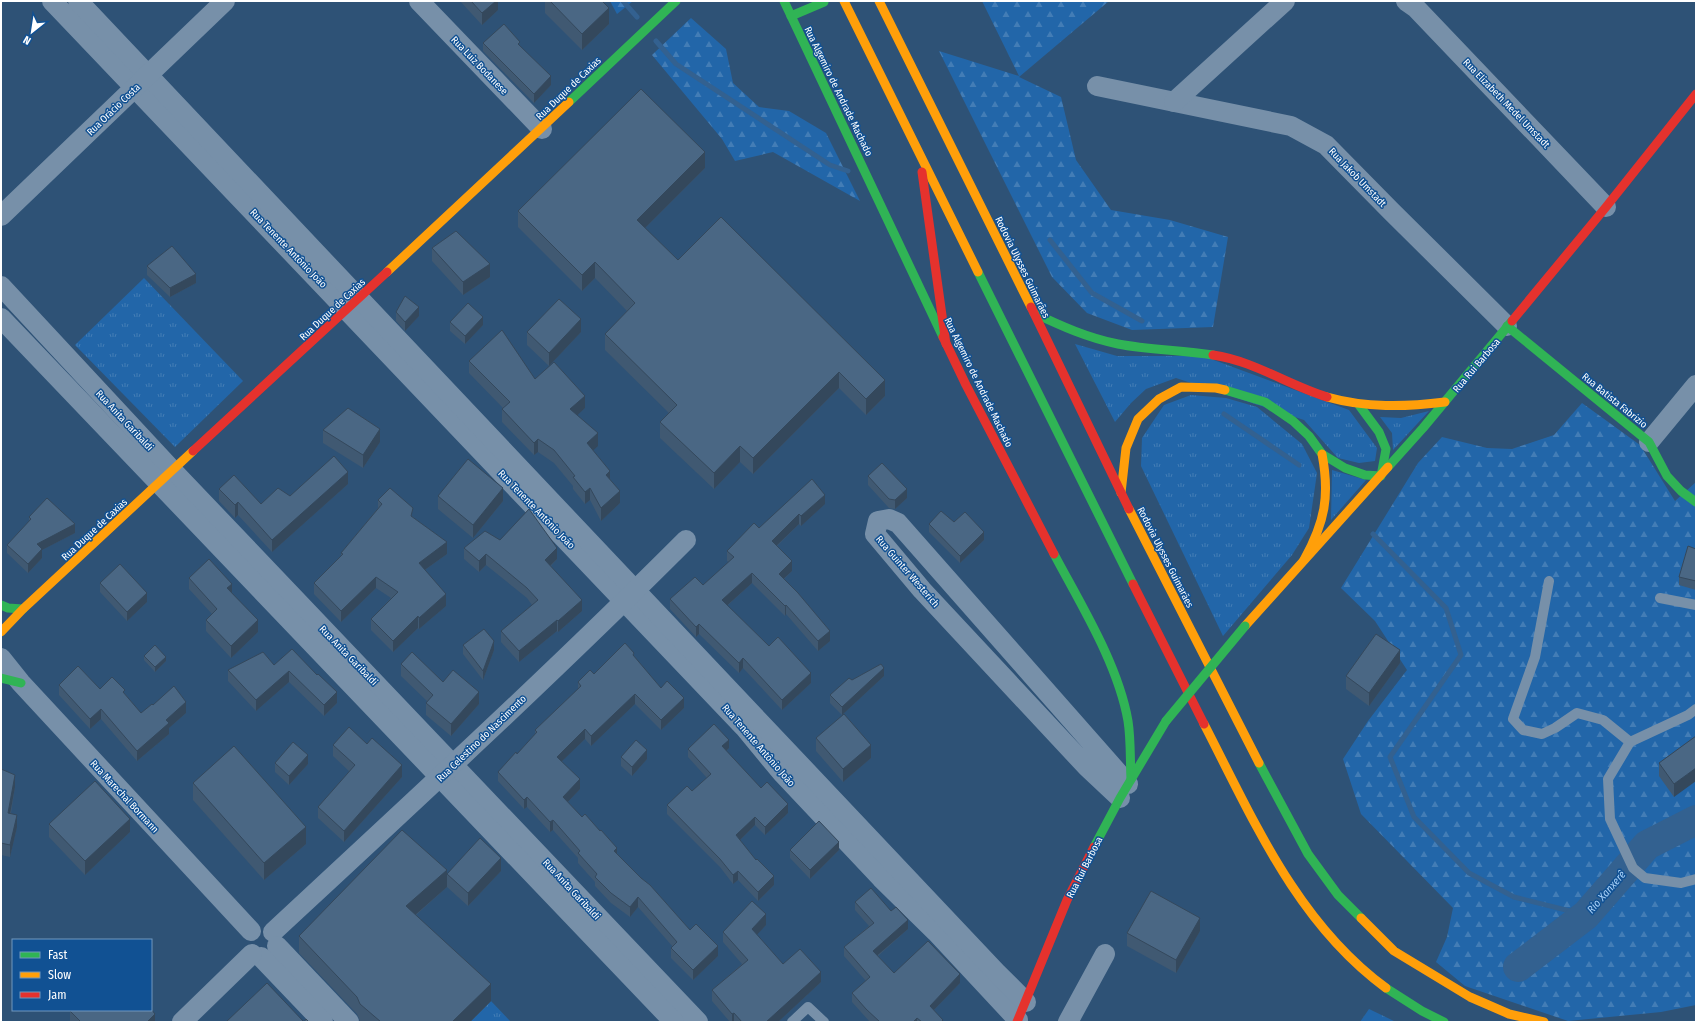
<svg xmlns="http://www.w3.org/2000/svg" width="1697" height="1023" viewBox="0 0 1697 1023" font-family="'Fira Sans Condensed',sans-serif">
<style>
.grass{fill:url(#grass-tufts)}
.forest{fill:url(#forest-firs)}
.lines{fill:none;stroke-linecap:round;stroke-linejoin:round}
.stream{stroke:#336190;stroke-width:5}
.river{stroke:#336190;stroke-width:30}
.lane{stroke:#7790a9;stroke-width:10}
.street{stroke:#7790a9;stroke-width:20}
.fast{stroke:#30b455;stroke-width:9}
.slow{stroke:#ff9f0a;stroke-width:9}
.jam{stroke:#e5322d;stroke-width:9}
.fast-bridge{stroke:#30b455;stroke-width:9}
.wall{fill:#405972}
.shaded-wall{fill:#34485c}
.building{fill:#4a6784;stroke:#34485c}
.labels{text-anchor:middle;stroke-width:3;stroke-linejoin:round;paint-order:stroke}
.street-label{font-size:10px;fill:#fff;stroke:#115193}
.water-label{font-size:11px;font-style:italic;fill:#abd3fa;stroke:#115193}
</style>
<defs>
<pattern id="grass-tufts" width="24" height="20" patternUnits="userSpaceOnUse"><rect width="24" height="20" fill="#2266a9"/><path d="M3 7l-1-3M5 7V3M7 7l1-3M15 17l-1-3M17 17v-4M19 17l1-3" fill="none" stroke="#437db6"/></pattern>
<pattern id="forest-firs" width="22" height="20" patternUnits="userSpaceOnUse"><rect width="22" height="20" fill="#2266a9"/><path d="M5 1l3.5 6h-7zM16 11l3.5 6h-7z" fill="#437db6"/></pattern>
</defs>
<rect width="100%" height="100%" fill="#2e5276"/>
<g class="grass">
<polygon points="144,278 243,381 175,447 75,345"/>
<polygon points="1075,344 1117,356 1203,356 1349,410 1377,448 1375,461 1359,463 1338,458 1304,420 1176,378 1146,389 1131,403 1115,422"/>
<polygon points="1191,395 1226,398 1257,407 1302,444 1317,473 1309,528 1292,555 1223,636 1141,466 1142,438 1164,405"/>
<polygon points="1429,411 1393,450 1392,433 1380,417 1401,418"/>
<polygon points="1332,470 1366,480 1331,520"/>
<polygon points="491,1001 511,1022 470,1022"/>
<polygon points="1369,1009 1396,1022 1360,1022"/>
</g>
<g class="forest">
<polygon points="610,1 633,1 617,14"/>
<polygon points="982,1 1109,1 1019,77 1061,97 1076,160 1111,210 1170,220 1228,237 1213,327 1132,330 1087,313 1052,277 939,51 1019,76"/>
<polygon points="691,18 726,49 733,83 759,107 789,111 826,133 860,201 773,152 735,161 722,139 652,55"/>
<polygon points="1582,403 1640,445 1675,501 1696,482 1696,1005 1661,1012 1568,1021 1465,986 1436,962 1447,937 1453,908 1361,814 1343,759 1368,721 1407,670 1375,621 1341,588 1418,463 1442,437 1487,448 1512,449 1554,435"/>
</g>
<g class="lines">
<g class="stream">
<polyline points="623,1 637,17"/>
<polyline points="656,41 676,64 830,165 848,171"/>
<polyline points="1050,240 1092,293 1142,321"/>
<polyline points="1224,414 1299,465"/>
<polyline points="1373,534 1446,608 1461,655 1390,757 1414,817 1469,873 1514,897 1586,915"/>
</g>
<polyline class="river" points="1518,967 1586,915 1647,845 1696,820"/>
<g class="lane">
<polyline points="1549,581 1535,657 1513,719 1523,730 1542,734 1555,728 1577,713 1603,720 1630,742"/>
<polyline points="1660,598 1696,605"/>
<polyline points="1696,709 1688,715 1630,742 1608,779 1610,819 1633,868 1645,878 1681,883 1696,879"/>
<polyline points="792,1022 808,1007 824,1022"/>
</g>
<g class="street">
<polyline points="52,1 744,727 782,773 881,878 936,932 1018,1020"/>
<polyline points="78,1 997,973 1026,1002"/>
<polyline points="419,1 542,129"/>
<polyline points="1406,1 1416,8 1606,207"/>
<polyline points="1097,86 1291,126 1326,145 1391,211 1507,326"/>
<polyline points="1174,102 1285,1"/>
<polyline points="1,216 225,1"/>
<polyline points="1,286 173,471 698,1022"/>
<polyline points="1,318 674,1022"/>
<polyline points="1649,442 1696,385"/>
<polyline points="1,658 21,683 251,931"/>
<polyline points="1120,798 1087,767 922,590 875,534 878,521 889,519 898,523 1128,784"/>
<path d="M273,932C412,803 552,674 686,540"/>
<polyline points="277,946 349,1022"/>
<polyline points="261,957 323,1022"/>
<polyline points="182,1022 252,954"/>
<polyline points="1068,1022 1105,954"/>
</g>
<g class="fast">
<polyline points="784,1 943,337"/>
<polyline points="791,16 824,2"/>
<polyline points="569,102 676,1"/>
<polyline points="978,272 1133,584"/>
<path d="M1034,313C1061,326 1088,338 1118,344C1149,350 1182,350 1213,355"/>
<polyline points="1507,326 1649,442 1667,476 1681,491 1696,502"/>
<polyline points="1225,390 1265,402 1293,421 1309,436 1322,454 1345,468 1365,475 1381,476 1386,449 1379,432 1359,405"/>
<polyline points="1388,467 1423,428 1512,321"/>
<path d="M1054,554C1081,605 1118,664 1128,721C1131,740 1130,760 1131,779"/>
<polyline points="1,605 8,608 23,609"/>
<polyline points="1,678 21,683"/>
<polyline points="1259,763 1308,854 1338,895 1361,918"/>
<polyline points="1094,847 1120,798 1166,721"/>
<polyline points="1386,988 1422,1011 1444,1022"/>
</g>
<g class="slow">
<polyline points="844,1 978,272"/>
<polyline points="879,1 1031,307"/>
<polyline points="387,272 569,102"/>
<path d="M1327,397C1366,408 1405,407 1445,402"/>
<polyline points="1121,493 1126,448 1138,419 1159,399 1181,387 1216,388 1225,390"/>
<polyline points="1129,509 1259,763"/>
<path d="M1304,560C1325,522 1330,496 1322,454"/>
<polyline points="1245,626 1388,467"/>
<polyline points="1,632 23,609 193,451"/>
<path d="M1204,724C1253,819 1297,923 1386,988"/>
<polyline points="1361,918 1394,951 1470,997 1509,1014 1544,1022"/>
</g>
<g class="jam">
<polyline points="922,172 946,344"/>
<polyline points="1031,307 1129,509"/>
<polyline points="1512,321 1606,207 1696,94"/>
<polyline points="943,337 966,385 1054,554"/>
<path d="M1213,355C1254,361 1288,385 1327,397"/>
<polyline points="193,451 387,272"/>
<polyline points="1133,584 1204,724"/>
<polyline points="1017,1022 1067,900 1094,847"/>
</g>
<polyline class="fast-bridge" points="1166,721 1245,626"/>
</g>
<g class="wall">
<polygon points="460,1 498,1 498,10 482,25"/>
<polygon points="545,1 602,1 609,24 582,50 545,13"/>
<polygon points="483,43 520,47 551,85 534,103 483,51"/>
<polygon points="705,168 645,228 678,260 885,396 866,415 839,388 753,474 740,462 714,489 660,438 660,422 669,413 605,350 605,334 627,311 595,278 582,291 518,227 518,211"/>
<polygon points="432,248 490,277 463,295 432,261"/>
<polygon points="147,266 196,283 170,297 147,275"/>
<polygon points="396,312 419,316 405,331 396,321"/>
<polygon points="450,322 483,325 465,344 450,331"/>
<polygon points="527,332 581,332 549,366 527,345"/>
<polygon points="469,361 535,379 585,408 577,415 598,446 593,450 610,480 620,503 601,521 590,500 585,504 573,489 573,486 554,463 538,452 534,455 502,422 502,409 503,408 469,373"/>
<polygon points="323,430 380,442 363,468 323,443"/>
<polygon points="868,476 907,498 895,509 889,508 868,485"/>
<polygon points="348,484 272,552 238,515 235,518 219,501 219,489 261,504 290,496"/>
<polygon points="438,496 503,501 473,538 438,509"/>
<polygon points="378,500 413,517 447,554 425,570 446,606 419,629 418,628 393,652 371,630 371,619 391,598 376,588 341,622 314,594 314,583 341,556 341,553 378,508"/>
<polygon points="825,504 801,526 799,524 777,546 792,571 784,579 830,641 818,651 786,614 785,616 752,583 727,606 769,646 811,683 782,710 743,668 739,673 699,634 696,637 670,609 670,599 703,585 729,562 727,561 727,551 759,528"/>
<polygon points="29,517 75,533 42,550 42,558 28,573 7,553 7,545 29,522"/>
<polygon points="954,522 984,540 960,563 929,532 929,524"/>
<polygon points="500,540 557,559 551,566 582,611 558,632 557,631 519,662 501,642 501,631 532,605 527,598 486,565 479,572 464,559 464,548"/>
<polygon points="1696,549 1696,590 1679,585 1679,577"/>
<polygon points="189,578 232,593 258,632 231,658 206,631 206,620 212,614 189,589"/>
<polygon points="100,583 147,602 127,621 100,592"/>
<polygon points="463,645 494,650 483,680 463,654"/>
<polygon points="292,649 337,703 324,716 289,682 256,711 228,681 228,670 274,665"/>
<polygon points="144,656 166,661 155,672 144,660"/>
<polygon points="634,657 661,688 684,708 661,730 635,704 591,746 585,739 562,761 580,789 568,802 582,817 690,930 718,956 693,980 671,958 671,948 673,947 638,907 630,917 611,903 595,886 595,882 578,863 578,858 553,830 550,832 527,807 524,809 498,781 498,772 517,754 535,734 535,730 578,689 578,682 594,674"/>
<polygon points="1400,663 1369,706 1346,689 1346,676"/>
<polygon points="401,664 479,704 451,736 426,715 426,703 427,701 401,676"/>
<polygon points="884,676 842,715 830,703 830,695 852,680"/>
<polygon points="59,685 100,689 125,694 141,713 153,705 186,713 169,728 169,734 137,761 101,719 90,729 59,695"/>
<polygon points="1696,736 1674,797 1659,776 1659,763"/>
<polygon points="816,738 871,758 843,782 816,751"/>
<polygon points="367,744 402,777 344,842 318,818 318,807 350,772 333,756 333,745"/>
<polygon points="729,748 726,751 761,788 788,813 765,835 755,825 740,840 774,885 758,901 738,880 733,884 720,867 667,814 667,805 692,791 707,778 688,757 688,749"/>
<polygon points="621,757 647,759 632,776 621,766"/>
<polygon points="275,763 308,764 289,785 275,772"/>
<polygon points="1,769 15,787 11,813 17,827 10,857 1,855"/>
<polygon points="193,783 306,844 264,880 193,800"/>
<polygon points="49,824 130,832 85,875 49,837"/>
<polygon points="790,850 839,850 810,879 790,858"/>
<polygon points="501,871 468,906 447,887 416,915 491,1001 470,1022 361,1022 360,1021 357,1014 299,953 299,936 447,874"/>
<polygon points="855,902 908,929 878,956 894,973 960,983 934,1010 943,1022 870,1022 852,1002 852,993 866,981 844,956 844,947 869,926 855,910"/>
<polygon points="766,925 756,935 783,964 821,982 778,1022 730,1022 712,1001 712,990 742,964 723,942 723,932"/>
<polygon points="1200,931 1176,973 1127,946 1127,933"/>
<polygon points="70,1011 155,1022 70,1022"/>
</g>
<g class="shaded-wall">
<polygon points="496,1 498,1 498,10 482,25 482,13"/>
<polygon points="609,8 609,24 582,50 582,34"/>
<polygon points="551,76 551,85 534,103 534,94"/>
<polygon points="705,152 705,168 637,236 637,220"/>
<polygon points="595,262 595,278 582,291 582,275"/>
<polygon points="490,264 490,277 463,295 463,282"/>
<polygon points="196,274 196,283 170,297 170,288"/>
<polygon points="419,307 419,316 405,331 405,322"/>
<polygon points="483,317 483,325 465,344 465,336"/>
<polygon points="581,319 581,332 549,366 549,353"/>
<polygon points="839,372 839,388 753,474 753,458"/>
<polygon points="885,380 885,396 866,415 866,399"/>
<polygon points="585,396 585,408 570,422 570,409"/>
<polygon points="380,429 380,442 363,468 363,455"/>
<polygon points="598,433 598,446 587,456 587,443"/>
<polygon points="538,439 538,452 534,455 534,443"/>
<polygon points="740,446 740,462 714,489 714,473"/>
<polygon points="610,471 610,484 606,475"/>
<polygon points="348,472 348,484 272,552 272,540"/>
<polygon points="503,488 503,501 473,538 473,525"/>
<polygon points="590,488 590,500 585,504 585,492"/>
<polygon points="907,489 907,498 895,509 895,500"/>
<polygon points="620,491 620,503 601,521 601,508"/>
<polygon points="825,495 825,504 801,526 801,516"/>
<polygon points="238,502 238,515 235,518 235,505"/>
<polygon points="799,514 799,524 772,550 772,541"/>
<polygon points="75,524 75,533 42,550 42,558 28,573 28,564 37,544"/>
<polygon points="984,532 984,540 960,563 960,556"/>
<polygon points="447,542 447,554 419,574 419,563"/>
<polygon points="557,548 557,559 545,571 545,560"/>
<polygon points="486,554 486,565 479,572 479,561"/>
<polygon points="792,561 792,571 779,583 779,574"/>
<polygon points="752,573 752,583 722,610 722,600"/>
<polygon points="376,577 376,588 341,622 341,611"/>
<polygon points="232,584 232,595 227,588"/>
<polygon points="147,593 147,602 127,621 127,612"/>
<polygon points="446,594 446,606 419,629 419,618"/>
<polygon points="582,600 582,611 558,632 558,621"/>
<polygon points="786,605 786,614 785,616 785,606"/>
<polygon points="418,616 418,628 393,652 393,641"/>
<polygon points="258,620 258,632 231,658 231,646"/>
<polygon points="557,620 557,631 519,662 519,651"/>
<polygon points="699,624 699,634 696,637 696,627"/>
<polygon points="830,631 830,641 818,651 818,641"/>
<polygon points="494,641 494,650 483,680 483,671"/>
<polygon points="1400,650 1400,663 1369,706 1369,693"/>
<polygon points="166,657 166,661 155,672 155,667"/>
<polygon points="743,658 743,668 739,673 739,663"/>
<polygon points="884,668 884,676 842,715 842,707"/>
<polygon points="289,671 289,682 256,711 256,700"/>
<polygon points="811,673 811,683 782,710 782,700"/>
<polygon points="337,692 337,703 324,716 324,705"/>
<polygon points="479,692 479,704 451,736 451,724"/>
<polygon points="635,694 635,704 591,746 591,736"/>
<polygon points="684,698 684,708 661,730 661,720"/>
<polygon points="186,702 186,713 169,728 169,734 137,761 137,751 166,720"/>
<polygon points="101,709 101,719 90,729 90,719"/>
<polygon points="585,729 585,739 557,766 557,757"/>
<polygon points="729,740 729,748 722,755 722,746"/>
<polygon points="871,745 871,758 843,782 843,769"/>
<polygon points="647,750 647,759 632,776 632,767"/>
<polygon points="308,755 308,764 289,785 289,776"/>
<polygon points="402,765 402,777 344,842 344,831"/>
<polygon points="1696,768 1696,781 1674,797 1674,784"/>
<polygon points="15,775 15,787 8,825 8,813"/>
<polygon points="580,779 580,789 563,807 563,797"/>
<polygon points="527,797 527,807 524,809 524,800"/>
<polygon points="788,804 788,813 765,835 765,827"/>
<polygon points="17,815 17,827 10,857 10,845"/>
<polygon points="755,817 755,825 736,844 736,835"/>
<polygon points="130,819 130,832 85,875 85,861"/>
<polygon points="553,820 553,830 550,832 550,822"/>
<polygon points="306,827 306,844 264,880 264,863"/>
<polygon points="839,842 839,850 810,879 810,870"/>
<polygon points="617,848 617,858 614,851"/>
<polygon points="501,858 501,871 468,906 468,893"/>
<polygon points="447,870 447,887 406,923 406,906"/>
<polygon points="738,871 738,880 733,884 733,875"/>
<polygon points="774,876 774,885 758,901 758,892"/>
<polygon points="638,897 638,907 630,917 630,907"/>
<polygon points="766,914 766,925 752,940 752,929"/>
<polygon points="1200,918 1200,931 1176,973 1176,960"/>
<polygon points="908,920 908,929 873,959 873,951"/>
<polygon points="718,946 718,956 693,980 693,970"/>
<polygon points="821,972 821,982 778,1022 766,1022"/>
<polygon points="960,974 960,983 930,1014 930,1006"/>
<polygon points="491,984 491,1001 470,1022 452,1022"/>
<polygon points="734,1013 734,1022 732,1022 732,1014"/>
<polygon points="155,1014 155,1022 147,1022"/>
<polygon points="917,1018 917,1022 913,1022"/>
</g>
<g class="building">
<polygon points="471,1 496,1 482,13"/>
<polygon points="550,1 602,1 609,8 582,34"/>
<polygon points="504,24 520,42 518,44 551,76 534,94 483,43"/>
<polygon points="641,89 705,152 637,220 678,260 721,217 885,380 866,399 839,372 753,458 740,446 714,473 660,422 677,405 605,334 635,303 595,262 582,275 518,211"/>
<polygon points="456,231 490,264 463,282 432,248"/>
<polygon points="172,246 196,274 170,288 147,266"/>
<polygon points="405,296 419,307 405,322 396,312"/>
<polygon points="559,299 581,319 549,353 527,332"/>
<polygon points="468,303 483,317 465,336 450,322"/>
<polygon points="502,330 535,379 554,362 585,396 570,409 598,433 587,443 610,471 606,475 620,491 601,508 590,488 585,492 573,477 575,476 554,450 538,439 534,443 502,409 510,402 469,361"/>
<polygon points="348,408 380,429 363,455 323,430"/>
<polygon points="334,456 348,472 272,540 238,502 235,505 219,489 234,475 261,504 278,488 290,496"/>
<polygon points="468,459 503,488 473,525 438,496"/>
<polygon points="882,463 907,489 895,500 889,499 868,476"/>
<polygon points="812,479 825,495 801,516 799,514 772,541 792,561 779,574 798,593 830,631 818,641 786,605 785,606 752,573 722,600 769,646 778,637 811,673 782,700 743,658 739,663 699,624 696,627 670,599 695,577 703,585 734,557 727,551 754,523 759,528"/>
<polygon points="390,488 413,508 411,516 447,542 419,563 446,594 419,618 418,616 393,641 371,619 398,592 376,577 341,611 314,583 343,554 341,553 382,504 378,500"/>
<polygon points="47,498 75,524 37,544 42,549 28,564 7,545 31,519 29,517"/>
<polygon points="529,509 557,548 545,560 582,600 558,621 557,620 519,651 501,631 538,600 527,588 486,554 479,561 464,548 485,531 500,540"/>
<polygon points="941,511 954,522 965,512 984,532 960,556 929,524"/>
<polygon points="1688,546 1696,549 1696,581 1679,577"/>
<polygon points="209,559 232,584 227,588 258,620 231,646 206,620 217,609 189,578"/>
<polygon points="120,564 147,593 127,612 100,583"/>
<polygon points="484,629 494,641 483,671 463,645"/>
<polygon points="1376,634 1400,650 1369,693 1346,676"/>
<polygon points="625,643 634,653 633,655 661,688 667,681 684,698 661,720 635,694 591,736 585,729 557,757 580,779 563,797 582,817 585,814 600,831 601,830 617,848 614,851 641,878 650,885 690,930 696,924 718,946 693,970 671,948 677,942 638,897 630,907 611,893 595,877 597,874 578,853 580,851 553,820 550,822 527,797 524,800 498,772 516,752 517,754 537,732 535,730 581,686 578,682 590,670 594,674"/>
<polygon points="155,645 166,657 155,667 144,656"/>
<polygon points="292,649 317,675 318,674 337,692 324,705 289,671 256,700 228,670 263,652 274,665"/>
<polygon points="412,652 443,682 453,670 479,692 451,724 426,703 433,695 401,664"/>
<polygon points="881,664 884,668 842,707 830,695 849,678 852,680"/>
<polygon points="78,666 100,689 112,677 125,690 123,692 141,713 152,704 153,705 174,686 186,702 166,720 169,723 137,751 101,709 90,719 59,685"/>
<polygon points="844,714 871,745 843,769 816,738"/>
<polygon points="714,724 729,740 722,746 761,788 767,782 788,804 765,827 755,817 736,835 756,860 757,859 774,876 758,892 738,871 733,875 720,859 667,805 687,786 692,791 711,774 688,749"/>
<polygon points="349,727 367,744 372,738 402,765 344,831 318,807 355,765 333,745"/>
<polygon points="1696,736 1696,768 1674,784 1659,763"/>
<polygon points="636,740 647,750 632,767 621,757"/>
<polygon points="293,742 308,755 289,776 275,763"/>
<polygon points="234,746 306,827 264,863 193,783"/>
<polygon points="1,769 15,775 8,813 17,815 10,845 1,843"/>
<polygon points="95,781 130,819 85,861 49,824"/>
<polygon points="819,821 839,842 810,870 790,850"/>
<polygon points="402,830 447,870 406,906 491,984 452,1022 381,1022 360,1004 357,997 299,936"/>
<polygon points="480,838 501,858 468,893 447,874"/>
<polygon points="871,888 891,911 896,907 908,920 873,951 894,973 928,941 960,974 930,1006 943,1020 941,1022 922,1022 917,1018 913,1022 880,1022 866,1009 852,993 870,977 844,947 874,923 855,902"/>
<polygon points="1151,891 1200,918 1176,960 1127,933"/>
<polygon points="752,901 766,914 752,929 783,964 800,949 821,972 766,1022 742,1022 734,1013 732,1014 712,990 748,960 723,932"/>
<polygon points="267,983 304,1022 306,1019 309,1022 226,1022"/>
<polygon points="151,1009 155,1014 147,1022 81,1022 70,1011 72,1010 151,1010"/>
</g>
<g class="labels">
<g class="street-label">
<text transform="translate(480 65) rotate(46)" y="4">Rua Luiz Bodanese</text>
<text transform="translate(568 88) rotate(-44)" y="4">Rua Duque de Caxias</text>
<text transform="translate(839 91) rotate(64)" y="4">Rua Algemiro de Andrade Machado</text>
<text transform="translate(1507 103) rotate(46)" y="4">Rua Elizabeth Medel Umstadt</text>
<text transform="translate(113 109) rotate(-44)" y="4">Rua Orácio Costa</text>
<text transform="translate(1358 177) rotate(46)" y="4">Rua Jakob Umstadt</text>
<text transform="translate(289 248) rotate(46)" y="4">Rua Tenente Antônio João</text>
<text transform="translate(1023 267) rotate(64)" y="4">Rodovia Ulysses Guimarães</text>
<text transform="translate(332 309) rotate(-43)" y="4">Rua Duque de Caxias</text>
<text transform="translate(1476 365) rotate(-50)" y="4">Rua Rui Barbosa</text>
<text transform="translate(979 382) rotate(64)" y="4">Rua Algemiro de Andrade Machado</text>
<text transform="translate(1615 400) rotate(39)" y="4">Rua Batista Fabrizio</text>
<text transform="translate(125 420) rotate(47)" y="4">Rua Anita Garibaldi</text>
<text transform="translate(537 509) rotate(46)" y="4">Rua Tenente Antônio João</text>
<text transform="translate(94 529) rotate(-43)" y="4">Rua Duque de Caxias</text>
<text transform="translate(1166 557) rotate(63)" y="4">Rodovia Ulysses Guimarães</text>
<text transform="translate(908 571) rotate(49)" y="4">Rua Guinter Westerich</text>
<text transform="translate(349 655) rotate(46)" y="4">Rua Anita Garibaldi</text>
<text transform="translate(481 738) rotate(-44)" y="4">Rua Celestino do Nascimento</text>
<text transform="translate(759 745) rotate(49)" y="4">Rua Tenente Antônio João</text>
<text transform="translate(125 796) rotate(47)" y="4">Rua Marechal Bormann</text>
<text transform="translate(1084 867) rotate(-63)" y="4">Rua Rui Barbosa</text>
<text transform="translate(572 889) rotate(47)" y="4">Rua Anita Garibaldi</text>
</g>
<g class="water-label">
<text transform="translate(1606 892) rotate(-49)" y="4">Rio Xanxerê</text>
</g>
</g>
<rect width="1697" height="1023" fill="none" stroke="#ffffff" stroke-width="4"/>
<rect x="12" y="939" width="140" height="72" fill="#115193" stroke="#7097be"/>
<rect x="20" y="952" width="20" height="6" fill="#30b455" stroke="#7097be"/>
<text x="48" y="959" font-size="12" fill="#ffffff">Fast</text>
<rect x="20" y="972" width="20" height="6" fill="#ff9f0a" stroke="#7097be"/>
<text x="48" y="979" font-size="12" fill="#ffffff">Slow</text>
<rect x="20" y="992" width="20" height="6" fill="#e5322d" stroke="#7097be"/>
<text x="48" y="999" font-size="12" fill="#ffffff">Jam</text>
<g transform="translate(32 32) rotate(210)" stroke="#115193" stroke-width="3" paint-order="stroke">
<path d="M0-3L7 15L0 10L-7 15Z" fill="#ffffff"/>
<text y="-6" font-size="11" font-weight="bold" text-anchor="middle" fill="#ffffff">N</text>
</g>
</svg>
